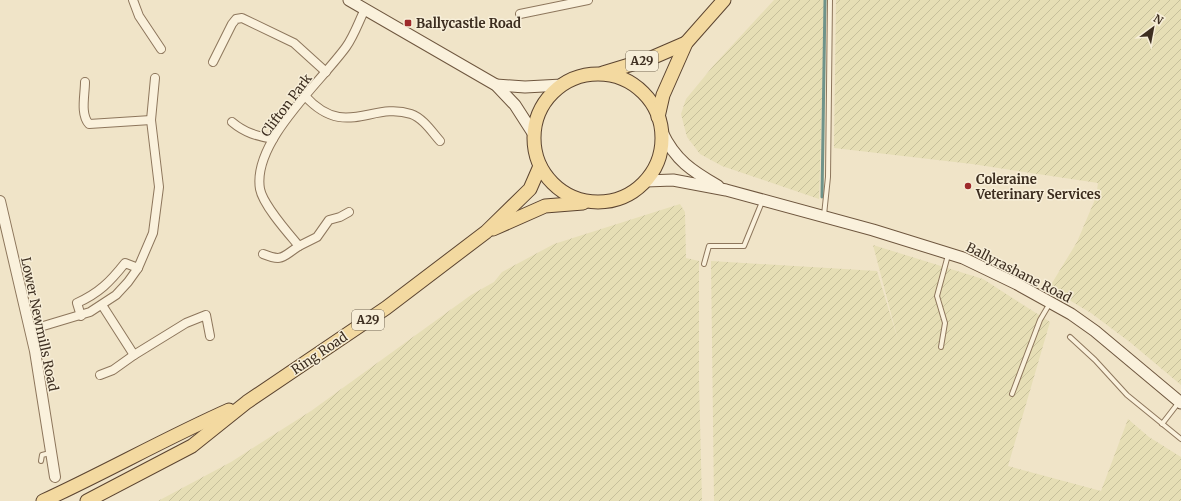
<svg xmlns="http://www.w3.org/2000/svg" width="1181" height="501" viewBox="0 0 1181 501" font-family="Merriweather,serif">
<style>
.farmland{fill:url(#farmland-furrows)}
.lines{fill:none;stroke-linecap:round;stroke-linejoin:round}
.stream{stroke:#6f938a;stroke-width:3}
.service-casing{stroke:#8d765c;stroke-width:6}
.minor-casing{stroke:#8d765c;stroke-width:10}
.tertiary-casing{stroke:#8d765c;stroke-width:12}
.secondary-casing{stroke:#6f573f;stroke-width:13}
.primary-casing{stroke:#5b4430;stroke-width:15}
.service{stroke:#faf1dc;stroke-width:4}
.minor{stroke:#faf1dc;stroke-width:8}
.tertiary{stroke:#faf1dc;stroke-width:10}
.secondary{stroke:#faf1dc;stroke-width:11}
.primary{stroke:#f3d9a0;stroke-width:13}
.poi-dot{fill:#9e2a2b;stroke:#f7eed8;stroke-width:1.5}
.labels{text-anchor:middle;stroke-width:3;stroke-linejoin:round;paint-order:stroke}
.shield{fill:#f7eed8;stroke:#756857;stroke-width:1}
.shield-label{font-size:12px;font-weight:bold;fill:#3d2e20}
.poi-label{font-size:13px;font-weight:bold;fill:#3d2e20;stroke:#f7eed8;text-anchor:start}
.street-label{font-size:13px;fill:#3d2e20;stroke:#f7eed8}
</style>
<defs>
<pattern id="farmland-furrows" width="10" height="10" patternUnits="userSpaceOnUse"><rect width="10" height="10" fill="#e6deb5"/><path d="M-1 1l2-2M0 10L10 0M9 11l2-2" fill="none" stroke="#c6bf9b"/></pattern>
</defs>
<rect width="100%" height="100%" fill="#f0e4c8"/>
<g class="farmland">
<polygon points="774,0 825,0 819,199 722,166 700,154 687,137 681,114 686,99 714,65"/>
<polygon points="836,0 1181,0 1181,385 1131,343 1091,313 1049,288 1077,242 1096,197 1098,183 972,164 834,148"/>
<polygon points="680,204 685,212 686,258 699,261 699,380 702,501 158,501 231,462 311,411 471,295 494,282 502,272 554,244"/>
<polygon points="873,245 983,279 1050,322 1008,466 1101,491 1128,419 1149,437 1181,457 1181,501 714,501 711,261 877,271 898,340"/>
</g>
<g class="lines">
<polyline class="stream" points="822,197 825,0"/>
<g class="service-casing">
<g id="service">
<polyline points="824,215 828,177 830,0"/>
<polyline points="704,264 709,246 744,246 762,202"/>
<polyline points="1070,337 1095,360 1127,395 1181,439"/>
<polyline points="941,347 945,323 937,296 948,255"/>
<polyline points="1012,394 1040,320 1050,303"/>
<polyline points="1162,424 1179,402"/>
<polyline points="41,461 42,455 50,453"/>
</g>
</g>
<g class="minor-casing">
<g id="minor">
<polyline points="133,0 139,16 161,49"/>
<polyline points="520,14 588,0"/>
<polyline points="213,62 232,24 236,19 242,18 294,43 326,72"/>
<path d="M85,82C85,95 80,114 89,124L151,120"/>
<path d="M305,96C345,140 372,101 411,114C423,118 432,132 440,141"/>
<path d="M232,122C245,133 257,136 273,139"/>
<path d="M349,212L340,217L329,220L317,237L299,246C288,233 263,205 260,189C252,142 320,83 346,47C354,36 359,21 365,9"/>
<path d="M263,254C283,262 282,257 299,246"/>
<polyline points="102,305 134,355 186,323 206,315 210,336"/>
<path d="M81,316L77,303C99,293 110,282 125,263L138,268"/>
<polyline points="30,330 90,312 116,295 128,282 138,268 153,233 159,187 151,120 155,78"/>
<polyline points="100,375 113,370 134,355"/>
</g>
</g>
<g class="tertiary-casing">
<polyline id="tertiary" points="0,201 35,351 55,477"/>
</g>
<g class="secondary-casing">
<g id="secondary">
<polyline points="349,0 496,85 515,105 533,133"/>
<polyline points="496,85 525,87 562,85"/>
<path d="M662,132C675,160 692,171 718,186"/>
<polyline points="646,181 673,180 726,190 873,230 963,258 1017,284 1071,314 1095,331 1181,403"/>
</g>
</g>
<g class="primary-casing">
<g id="primary">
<polyline points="603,73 649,59 686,43"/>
<circle cx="598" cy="138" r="64"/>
<polyline points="658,117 663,95 686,43 724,0"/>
<polyline points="493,229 545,206 583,203"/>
<path d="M43,501C106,472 166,438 229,410"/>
<polyline points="87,501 192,446 247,402 386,308 486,232 530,189 540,166"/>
</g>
</g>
<use href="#service" class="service"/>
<use href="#minor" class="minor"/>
<use href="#tertiary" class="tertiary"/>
<use href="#secondary" class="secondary"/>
<use href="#primary" class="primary"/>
</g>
<g class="poi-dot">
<rect x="404" y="19" width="8" height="8" rx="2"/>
<circle cx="968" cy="186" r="4"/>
</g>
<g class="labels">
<g class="shield">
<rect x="626" y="51" width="32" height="20" rx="3"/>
<rect x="352" y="310" width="32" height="20" rx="3"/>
</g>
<g class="shield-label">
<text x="642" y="65">A29</text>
<text x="368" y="324">A29</text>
</g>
<g class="poi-label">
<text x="416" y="28">Ballycastle Road</text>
<text x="976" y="184">Coleraine<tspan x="976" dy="15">Veterinary Services</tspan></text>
</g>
<g class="street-label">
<text transform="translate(286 105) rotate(-53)" y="5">Clifton Park</text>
<text transform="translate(1019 272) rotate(27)" y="5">Ballyrashane Road</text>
<text transform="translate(40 324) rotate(78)" y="5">Lower Newmills Road</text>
<text transform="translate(319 353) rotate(-34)" y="5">Ring Road</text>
</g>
</g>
<g transform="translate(1153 28) rotate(32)" stroke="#f7eed8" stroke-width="3" paint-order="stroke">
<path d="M0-3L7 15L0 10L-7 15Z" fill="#3d2e20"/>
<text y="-6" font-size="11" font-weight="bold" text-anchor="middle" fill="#3d2e20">N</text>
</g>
</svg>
